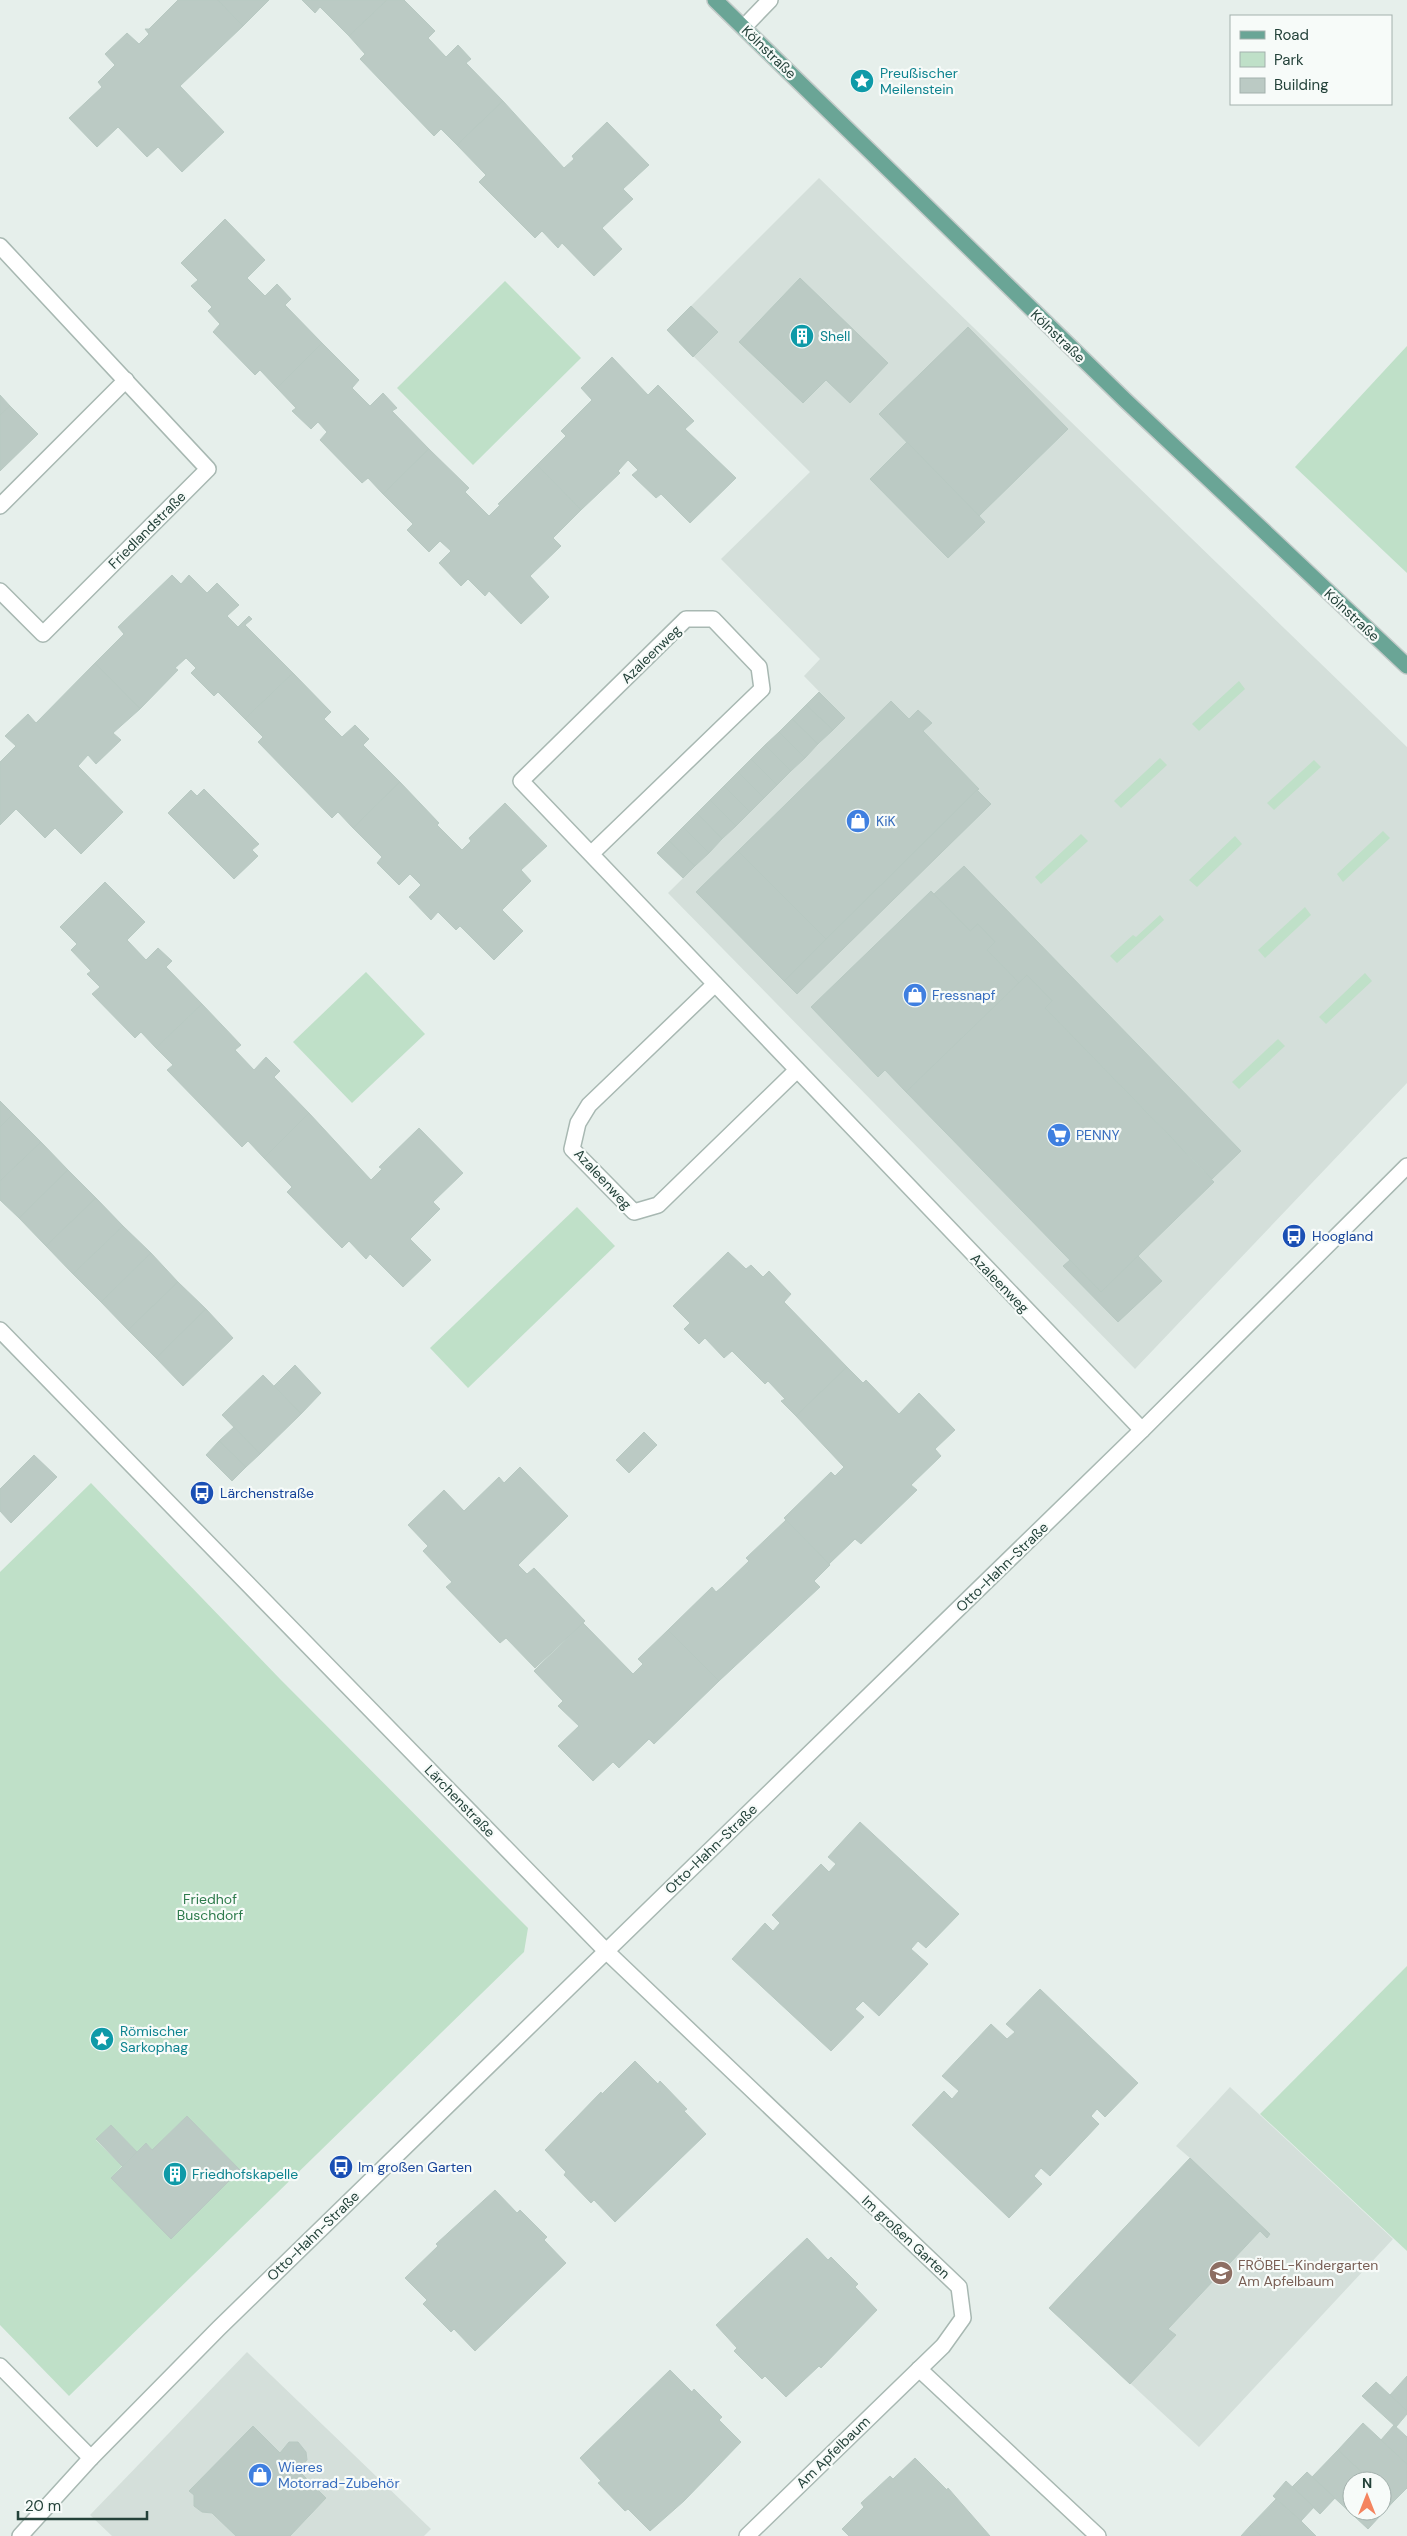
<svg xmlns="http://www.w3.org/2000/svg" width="1407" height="2536" viewBox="0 0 1407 2536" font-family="'DM Sans',sans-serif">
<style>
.built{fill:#d4dfda}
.green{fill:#bfe0c8;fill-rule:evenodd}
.building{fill:#bbcac4;stroke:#b8c9c2}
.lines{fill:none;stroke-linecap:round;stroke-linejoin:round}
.minor-casing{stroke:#a8b8b2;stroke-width:18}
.major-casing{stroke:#c2cac8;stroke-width:18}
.minor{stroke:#fff;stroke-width:15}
.major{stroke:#6aa596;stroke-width:15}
.labels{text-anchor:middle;stroke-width:4.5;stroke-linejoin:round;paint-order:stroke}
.street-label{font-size:14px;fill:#24423a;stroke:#f7fbf9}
.culture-label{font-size:14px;fill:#0d838f;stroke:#f7fbf9;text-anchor:start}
.shop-label{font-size:14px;fill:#366cbe;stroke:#f7fbf9;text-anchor:start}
.transit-label{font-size:14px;fill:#164399;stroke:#f7fbf9;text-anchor:start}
.park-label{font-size:14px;fill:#2d7a4b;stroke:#f7fbf9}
.education-label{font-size:14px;fill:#785e54;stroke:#f7fbf9;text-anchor:start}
</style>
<rect width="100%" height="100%" fill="#e6efeb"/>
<g class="built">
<polygon points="819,178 1407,747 1407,1083 1135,1369 668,893 845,718 804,676 820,659 721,559 810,472 667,330"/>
<polygon points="1230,2087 1393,2239 1199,2447 1049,2308 1190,2158 1176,2146"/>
<polygon points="247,2352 431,2529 424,2536 112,2536 90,2515"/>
</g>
<g class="green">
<polygon points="505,281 581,358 473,465 397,388"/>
<polygon points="1407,346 1407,573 1295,467"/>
<polygon points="1239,681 1245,689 1199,731 1192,724"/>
<polygon points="1160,758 1167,765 1121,808 1114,801"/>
<polygon points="1314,760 1321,767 1274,810 1267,803"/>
<polygon points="1383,831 1390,838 1343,882 1337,874"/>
<polygon points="1081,834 1088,841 1041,884 1035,877"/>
<polygon points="1235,836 1242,844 1197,887 1189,880"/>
<polygon points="1305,907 1311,915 1265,958 1258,950"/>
<polygon points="1160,915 1164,920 1117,963 1110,956 1133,935 1136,937"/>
<polygon points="366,972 425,1034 352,1103 293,1042"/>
<polygon points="1365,973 1372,981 1326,1024 1319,1017"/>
<polygon points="1278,1039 1285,1046 1239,1089 1232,1082"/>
<polygon points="577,1207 615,1246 468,1388 430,1348"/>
<path d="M91,1483L280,1679L528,1928L524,1952L69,2396L0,2325V1572ZM187,2116L240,2170L171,2238L111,2178L122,2166L96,2140L111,2125L137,2152L146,2143L152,2150Z"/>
<polygon points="1407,1966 1407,2251 1260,2114"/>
</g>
<g class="building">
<polygon points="178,0 218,0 243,26 180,86 224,132 182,172 158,147 147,157 118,127 97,147 69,118 102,87 98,82 115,65 105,54 127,33 139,44 149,34 145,29 149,29"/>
<polygon points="218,0 269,0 243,26"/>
<polygon points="302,0 387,0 349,36 320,7 315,13"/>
<polygon points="387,0 404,0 435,31 428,38 446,57 458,45 471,59 466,63 503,101 457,145 441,129 434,136 360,59 365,54 349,36"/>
<polygon points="503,101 564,168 574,159 572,156 607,122 649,165 623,189 633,199 602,228 622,249 594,276 562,243 558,248 542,231 535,238 479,182 486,175 457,145"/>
<polygon points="225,219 265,260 247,278 265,296 277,284 291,299 285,305 322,343 277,388 260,370 255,375 213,332 220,324 208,311 212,307 191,286 198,280 181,263"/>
<polygon points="800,278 888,363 850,403 826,380 803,403 739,342"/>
<polygon points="691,306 718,332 693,357 667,330"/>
<polygon points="968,327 1068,429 979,516 879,414"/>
<polygon points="322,343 359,380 352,388 370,406 383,393 397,408 392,411 429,449 383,494 368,478 362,483 320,440 327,432 318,422 311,429 292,411 296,408 277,388"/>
<polygon points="612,357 648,395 658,385 694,421 685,429 736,478 690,523 661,494 656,498 632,475 638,470 628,460 618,471 620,473 581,510 537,465 566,436 561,431 592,400 581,388"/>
<polygon points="0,395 10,406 0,415"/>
<polygon points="10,406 38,434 0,471 0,415"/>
<polygon points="907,442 985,522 948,558 870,479"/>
<polygon points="429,449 469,488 465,492 489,516 500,505 498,504 537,465 581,510 553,538 561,546 530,576 549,597 521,624 489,591 485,596 468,579 461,586 439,563 451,551 440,541 429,552 407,530 413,524 383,494"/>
<polygon points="172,575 181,584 189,575 207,593 217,583 239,605 227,616 238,627 249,616 252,619 245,625 293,673 245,719 218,692 214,696 191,673 196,668 186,658 175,668 178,670 140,709 95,663 124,634 118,627"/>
<polygon points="95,663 140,709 113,733 121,740 96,764 88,755 78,766 123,812 81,854 55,828 45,838 16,809 0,825 0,762 16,746 5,736 28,714 36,723"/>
<polygon points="293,673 331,712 324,719 342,737 355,725 369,739 363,745 400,782 353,828 338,812 332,818 258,742 263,737 245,719"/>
<polygon points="819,692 845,718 833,730 806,705"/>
<polygon points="891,701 909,719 918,710 932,723 923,731 979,789 826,939 738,851"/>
<polygon points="806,705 833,730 818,744 792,719"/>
<polygon points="792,719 818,744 805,758 779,732"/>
<polygon points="779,732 805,758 791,771 765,745"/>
<polygon points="765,745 791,771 777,785 751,759"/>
<polygon points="751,759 777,785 764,798 738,772"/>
<polygon points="738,772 764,798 750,812 724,786"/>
<polygon points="400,782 439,823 437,825 462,850 471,841 469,838 505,803 547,846 521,870 531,881 502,910 523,931 494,960 460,926 456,930 438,912 431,920 409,897 421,885 410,874 399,885 377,863 382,857 353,828"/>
<polygon points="724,786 750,812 736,826 710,800"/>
<polygon points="204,789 259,844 252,850 258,856 234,879 168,813 191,790 197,796"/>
<polygon points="977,790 991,804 797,994 784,981"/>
<polygon points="710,800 736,826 722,839 697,813"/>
<polygon points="697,813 722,839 709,853 683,827"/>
<polygon points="683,827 709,853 695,866 669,841"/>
<polygon points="669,841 695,866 683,878 657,853"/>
<polygon points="738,851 826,939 784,981 696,892"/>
<polygon points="964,866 1241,1151 1212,1179 1045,1008 1052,1001 1027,975 1019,983 987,950 995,942 986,933 978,924 970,931 934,894"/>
<polygon points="105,882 145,922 127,940 146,960 158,948 172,961 166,967 202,1004 156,1048 141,1032 135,1038 92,994 100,987 87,974 91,971 71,950 77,944 60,927"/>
<polygon points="931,891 970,931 978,924 995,942 987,950 1019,983 906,1092 885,1070 878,1077 811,1007"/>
<polygon points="1027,975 1052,1001 1045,1008 1214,1182 1101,1292 906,1092"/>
<polygon points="202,1004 241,1045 235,1050 254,1070 266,1057 280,1071 274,1077 309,1113 264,1158 248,1141 242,1147 167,1070 173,1065 156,1048"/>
<polygon points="0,1101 13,1114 0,1127"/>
<polygon points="309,1113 371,1180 382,1169 379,1167 419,1128 463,1173 433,1202 440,1209 410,1239 431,1260 403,1287 370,1254 366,1259 349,1241 342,1248 287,1192 292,1187 264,1158"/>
<polygon points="13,1114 41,1142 0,1181 0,1127"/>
<polygon points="41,1142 68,1170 19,1218 0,1200 0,1181"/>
<polygon points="68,1170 96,1198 46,1246 19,1218"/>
<polygon points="96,1198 123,1226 73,1274 46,1246"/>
<polygon points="123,1226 151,1253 101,1302 73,1274"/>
<polygon points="728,1252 746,1269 751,1265 763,1277 769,1271 791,1294 784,1302 847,1367 796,1416 781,1401 785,1399 768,1381 765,1384 732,1351 724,1358 705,1338 699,1344 684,1329 690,1323 673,1306"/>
<polygon points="151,1253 178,1282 128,1330 101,1302"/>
<polygon points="1138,1256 1162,1281 1118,1322 1063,1266 1070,1260 1101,1292"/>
<polygon points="178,1282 206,1309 156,1358 128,1330"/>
<polygon points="206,1309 233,1338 183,1386 156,1358"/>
<polygon points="295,1365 321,1393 301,1414 274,1386"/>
<polygon points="847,1367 863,1383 866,1380 899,1414 919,1393 955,1430 935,1449 941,1456 911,1485 917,1490 861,1544 855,1539 829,1564 784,1518 831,1472 835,1476 844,1467 796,1416"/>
<polygon points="263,1375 301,1414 260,1454 222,1415"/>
<polygon points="234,1427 260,1454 246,1467 219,1441"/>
<polygon points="644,1432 657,1445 629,1473 616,1460"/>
<polygon points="219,1441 246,1467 232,1481 206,1455"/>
<polygon points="34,1455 57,1477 11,1523 0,1511 0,1489"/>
<polygon points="520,1467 568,1516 518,1565 527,1574 534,1568 585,1621 535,1668 506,1638 500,1643 446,1587 452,1582 423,1551 428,1546 408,1525 444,1490 464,1511 499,1477 504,1483"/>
<polygon points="786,1520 830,1565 814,1581 820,1587 719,1681 668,1630 712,1587 716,1592 722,1587 749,1561 746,1558"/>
<polygon points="583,1623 633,1674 643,1664 638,1659 668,1630 719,1681 654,1744 649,1739 619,1768 613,1762 593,1781 558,1746 579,1726 558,1706 563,1701 534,1671"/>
<polygon points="860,1822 959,1914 926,1948 918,1941 911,1949 928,1964 879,2016 863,2001 855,2009 864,2017 831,2051 732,1959 765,1923 773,1931 780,1923 772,1915 821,1864 829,1872 836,1864 828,1857"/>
<polygon points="1040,1989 1138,2083 1105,2117 1097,2109 1091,2116 1099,2124 1050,2176 1041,2168 1034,2176 1042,2184 1009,2218 912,2125 944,2091 952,2099 959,2091 942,2076 991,2024 1007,2039 1015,2032 1006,2024"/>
<polygon points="635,2061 658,2084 660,2081 687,2109 684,2111 706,2134 615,2222 594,2200 591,2203 564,2175 566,2172 545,2150 601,2092 602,2094"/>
<polygon points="187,2116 240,2170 171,2239 111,2178 146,2143 152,2150"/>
<polygon points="111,2125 137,2152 122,2166 96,2139"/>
<polygon points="1190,2158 1270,2234 1267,2238 1260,2231 1168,2329 1176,2335 1130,2384 1049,2308"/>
<polygon points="495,2190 517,2213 520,2210 547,2237 544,2240 566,2263 475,2351 454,2329 451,2332 423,2304 427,2300 405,2278 438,2246 436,2244"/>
<polygon points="807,2238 828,2260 831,2257 858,2284 855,2287 877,2310 821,2368 819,2366 786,2397 765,2376 762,2379 734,2351 737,2348 716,2325"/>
<polygon points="670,2370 692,2392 694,2389 722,2417 719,2420 741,2442 684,2501 650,2531 628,2509 625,2511 598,2483 601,2481 580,2458"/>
<polygon points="1407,2376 1407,2411 1390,2395"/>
<polygon points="1376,2382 1407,2411 1407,2414 1396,2427 1362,2396"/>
<polygon points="1363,2423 1407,2464 1407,2488 1393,2502 1382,2491 1382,2481 1371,2481 1338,2450"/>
<polygon points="1394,2425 1407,2437 1407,2464 1381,2440"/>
<polygon points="253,2426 280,2453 289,2442 298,2442 306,2452 307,2460 298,2470 326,2498 290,2536 236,2536 212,2513 202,2512 194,2506 194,2495 189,2491"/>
<polygon points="1338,2450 1371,2481 1352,2481 1352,2511 1382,2511 1382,2491 1393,2502 1368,2529 1312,2477"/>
<polygon points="915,2458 947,2490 948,2488 990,2536 849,2536 842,2529 864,2507 861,2503 890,2476 893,2479"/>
<polygon points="1307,2472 1335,2498 1320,2514 1292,2487"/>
<polygon points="1286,2481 1314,2507 1301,2521 1273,2496"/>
<polygon points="1276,2499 1301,2521 1316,2536 1261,2536 1250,2526"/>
<polygon points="1250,2526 1261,2536 1241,2536"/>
</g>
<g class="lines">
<g class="minor-casing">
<g id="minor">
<polyline points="744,27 770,0"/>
<polyline points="0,246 208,469 43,634 0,591"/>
<polyline points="0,506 126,380"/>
<polyline points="591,854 762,689 759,667 713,619 686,619 521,781 1142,1430"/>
<polyline points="715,984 589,1105 578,1123 572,1149 634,1212 658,1205 797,1070"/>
<polyline points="0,1330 606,1951 959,2287 963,2318 943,2346 747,2536"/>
<polyline points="0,2366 91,2458"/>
<polyline points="919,2369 1098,2536"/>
<polyline points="20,2536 91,2458 219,2328 1142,1430 1407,1166"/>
</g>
</g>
<g class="major-casing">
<polyline id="major" points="715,0 1125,400 1407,666"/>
</g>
<use href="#minor" class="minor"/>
<use href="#major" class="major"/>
</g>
<defs>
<g id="sight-disc" transform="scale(1.25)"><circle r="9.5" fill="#0f9aa8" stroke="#f7fbf9"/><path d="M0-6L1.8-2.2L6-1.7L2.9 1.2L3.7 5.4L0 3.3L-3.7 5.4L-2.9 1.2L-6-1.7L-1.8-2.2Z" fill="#fff"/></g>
<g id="building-disc" transform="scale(1.25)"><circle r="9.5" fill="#0f9aa8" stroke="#f7fbf9"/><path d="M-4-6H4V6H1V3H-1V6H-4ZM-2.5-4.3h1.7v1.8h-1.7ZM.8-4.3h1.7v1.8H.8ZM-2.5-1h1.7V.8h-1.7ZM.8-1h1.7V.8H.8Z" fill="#fff"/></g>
<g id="shop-disc" transform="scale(1.25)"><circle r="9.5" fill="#3f7fe0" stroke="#f7fbf9"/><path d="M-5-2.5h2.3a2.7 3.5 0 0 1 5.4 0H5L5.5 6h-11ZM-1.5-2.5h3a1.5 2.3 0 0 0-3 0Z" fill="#fff"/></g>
<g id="supermarket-disc" transform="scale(1.25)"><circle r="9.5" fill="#3f7fe0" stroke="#f7fbf9"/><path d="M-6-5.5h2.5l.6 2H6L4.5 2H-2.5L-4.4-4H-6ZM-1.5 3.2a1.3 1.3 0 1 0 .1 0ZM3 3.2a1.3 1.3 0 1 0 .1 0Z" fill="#fff"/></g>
<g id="bus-disc" transform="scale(1.25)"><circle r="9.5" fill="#1a4fb4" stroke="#f7fbf9"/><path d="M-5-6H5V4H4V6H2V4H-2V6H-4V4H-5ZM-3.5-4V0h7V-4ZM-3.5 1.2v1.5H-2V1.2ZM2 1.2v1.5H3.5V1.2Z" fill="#fff"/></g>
<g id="school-disc" transform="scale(1.25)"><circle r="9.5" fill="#8d6e63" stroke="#f7fbf9"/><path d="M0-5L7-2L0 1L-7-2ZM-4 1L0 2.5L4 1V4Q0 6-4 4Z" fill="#fff"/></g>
</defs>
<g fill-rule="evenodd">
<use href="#sight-disc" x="862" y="81"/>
<use href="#building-disc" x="802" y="336"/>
<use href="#shop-disc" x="858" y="821"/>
<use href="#shop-disc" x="915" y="995"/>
<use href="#supermarket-disc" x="1059" y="1135"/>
<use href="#bus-disc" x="1294" y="1236"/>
<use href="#bus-disc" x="202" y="1493"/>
<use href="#sight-disc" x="102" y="2039"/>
<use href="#bus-disc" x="341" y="2167"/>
<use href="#building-disc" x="175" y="2174"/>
<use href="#school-disc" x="1221" y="2273"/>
<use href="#shop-disc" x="260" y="2475"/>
</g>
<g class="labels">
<g class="street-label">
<text transform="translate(769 52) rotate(44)" y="5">Kölnstraße</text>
<text transform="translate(1058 336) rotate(44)" y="5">Kölnstraße</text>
<text transform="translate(147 530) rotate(-45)" y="5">Friedlandstraße</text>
<text transform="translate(1352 615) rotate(43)" y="5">Kölnstraße</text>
<text transform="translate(651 654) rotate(-44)" y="5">Azaleenweg</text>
<text transform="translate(603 1179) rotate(47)" y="5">Azaleenweg</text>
<text transform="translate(1000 1283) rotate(46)" y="5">Azaleenweg</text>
<text transform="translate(1002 1567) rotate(-44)" y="5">Otto-Hahn-Straße</text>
<text transform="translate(460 1801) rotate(46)" y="5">Lärchenstraße</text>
<text transform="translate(711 1849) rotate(-44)" y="5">Otto-Hahn-Straße</text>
<text transform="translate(313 2236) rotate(-44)" y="5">Otto-Hahn-Straße</text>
<text transform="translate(906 2237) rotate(43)" y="5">Im großen Garten</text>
<text transform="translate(833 2452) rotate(-44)" y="5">Am Apfelbaum</text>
</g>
<g class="culture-label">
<text x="880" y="78">Preußischer<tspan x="880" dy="16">Meilenstein</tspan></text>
<text x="820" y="341">Shell</text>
<text x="120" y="2036">Römischer<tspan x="120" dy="16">Sarkophag</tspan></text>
<text x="192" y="2179">Friedhofskapelle</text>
</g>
<g class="shop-label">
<text x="876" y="826">KiK</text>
<text x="932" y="1000">Fressnapf</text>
<text x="1076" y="1140">PENNY</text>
<text x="278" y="2472">Wieres<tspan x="278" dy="16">Motorrad-Zubehör</tspan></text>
</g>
<g class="transit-label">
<text x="1312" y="1241">Hoogland</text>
<text x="220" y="1498">Lärchenstraße</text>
<text x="358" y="2172">Im großen Garten</text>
</g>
<g class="park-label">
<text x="210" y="1904">Friedhof<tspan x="210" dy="16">Buschdorf</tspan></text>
</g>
<g class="education-label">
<text x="1238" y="2270">FRÖBEL-Kindergarten<tspan x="1238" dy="16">Am Apfelbaum</tspan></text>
</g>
</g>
<rect x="1230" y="15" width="162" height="90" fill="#f7fbf9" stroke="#a3b1ad"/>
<rect x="1240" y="31" width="25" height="8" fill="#6aa596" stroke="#a3b1ad"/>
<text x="1274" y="40" font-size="15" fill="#24423a">Road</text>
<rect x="1240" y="52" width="25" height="15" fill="#bfe0c8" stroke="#a3b1ad"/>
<text x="1274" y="65" font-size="15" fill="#24423a">Park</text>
<rect x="1240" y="78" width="25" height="15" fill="#bbcac4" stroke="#a3b1ad"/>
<text x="1274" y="90" font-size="15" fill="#24423a">Building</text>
<g transform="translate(1367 2496)"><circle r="24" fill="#f7fbf9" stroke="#a3b1ad"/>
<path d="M0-4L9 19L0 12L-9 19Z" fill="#f4845f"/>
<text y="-8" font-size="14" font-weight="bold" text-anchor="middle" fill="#24423a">N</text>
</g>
<path d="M18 2511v8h129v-8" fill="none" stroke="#24423a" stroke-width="2.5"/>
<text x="25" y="2511" font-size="15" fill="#24423a" stroke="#f7fbf9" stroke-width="4" paint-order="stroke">20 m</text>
</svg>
